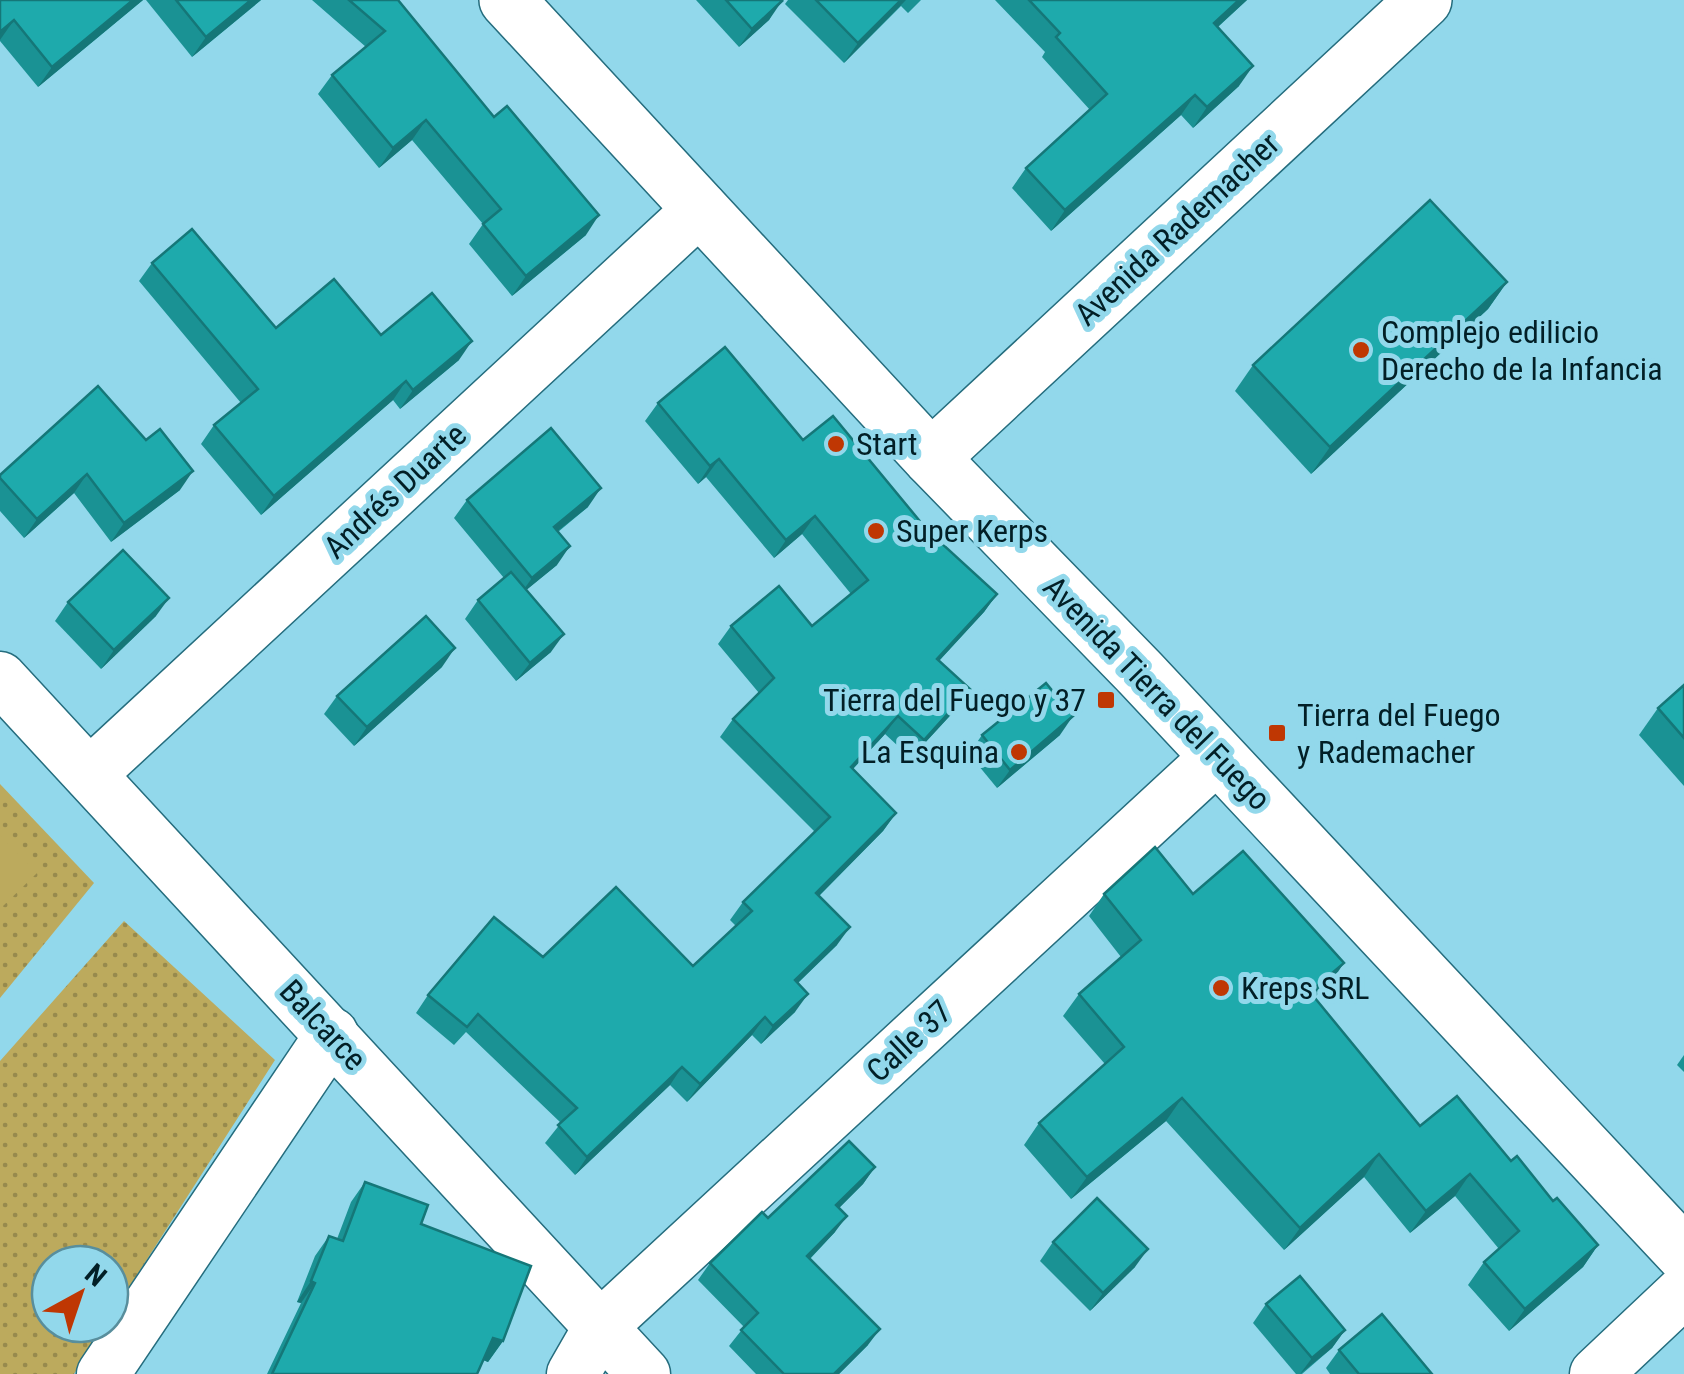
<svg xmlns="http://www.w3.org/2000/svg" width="1684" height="1374" viewBox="0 0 1684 1374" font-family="'Roboto Condensed',sans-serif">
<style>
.grass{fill:url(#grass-dots)}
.garden{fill:#bcaa5d}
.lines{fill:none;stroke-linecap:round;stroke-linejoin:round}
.street-casing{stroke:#256d7e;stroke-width:55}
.primary-casing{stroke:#256d7e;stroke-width:58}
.highway-casing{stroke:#256d7e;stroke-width:58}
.street{stroke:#fff;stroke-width:52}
.primary{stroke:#fff;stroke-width:55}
.highway{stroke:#fff;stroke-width:55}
.wall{fill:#1a9294}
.shaded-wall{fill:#157778}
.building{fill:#1eaaac;stroke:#157778;stroke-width:2.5}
.poi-dot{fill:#bf3703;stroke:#92d8eb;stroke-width:4}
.labels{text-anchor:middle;stroke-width:10;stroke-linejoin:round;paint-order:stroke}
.street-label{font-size:32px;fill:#021f26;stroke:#92d8eb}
.poi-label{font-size:32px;fill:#021f26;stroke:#92d8eb;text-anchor:start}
</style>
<defs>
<pattern id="grass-dots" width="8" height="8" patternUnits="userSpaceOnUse" patternTransform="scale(2.5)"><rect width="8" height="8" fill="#bcaa5d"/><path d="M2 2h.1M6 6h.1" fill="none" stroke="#978a4d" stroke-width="1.8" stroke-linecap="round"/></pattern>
</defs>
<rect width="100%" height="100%" fill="#92d8eb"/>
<g class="grass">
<polygon points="0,784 94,883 0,998"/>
<polygon points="124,921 275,1060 110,1317 110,1264 50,1264 50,1324 106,1324 74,1374 0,1374 0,1061"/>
</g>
<polygon class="garden" points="0,835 37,873 0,909"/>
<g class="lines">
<g class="street-casing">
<g id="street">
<polyline points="0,678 644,1374"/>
<polyline points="90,774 701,208"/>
<polyline points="103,1374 332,1034"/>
<polyline points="573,1374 600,1327 1218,756"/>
<polyline points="1596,1374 1684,1291"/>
</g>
</g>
<g class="primary-casing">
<polyline id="primary" points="931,458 1424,0"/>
</g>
<g class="highway-casing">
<polyline id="highway" points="507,0 931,458 1141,674 1684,1254"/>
</g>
<use href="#street" class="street"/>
<use href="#primary" class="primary"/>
<use href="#highway" class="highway"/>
</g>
<g class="wall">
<polygon points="0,0 143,0 38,87 0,41"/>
<polygon points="146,0 261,0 192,57"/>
<polygon points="312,0 398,0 586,235 512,296 469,244 483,224 412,140 379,168 318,94 332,75 366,47"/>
<polygon points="696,0 780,0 769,20 739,47"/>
<polygon points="788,0 921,0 908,13 901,6 844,63 785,4"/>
<polygon points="995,0 1247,0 1218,27 1239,86 1193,128 1181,115 1051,231 1012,188 1026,168 1090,110 1042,57 1045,52"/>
<polygon points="152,263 276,328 381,335 459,360 400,409 393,400 261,515 201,444 214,425 241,403 139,281"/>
<polygon points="1507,282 1488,309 1311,474 1235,391 1253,365"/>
<polygon points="98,386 180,490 111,542 74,493 24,538 0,511 0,475"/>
<polygon points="658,403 803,440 928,531 997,594 984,612 939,661 970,689 958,707 911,758 885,734 853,769 896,813 883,831 819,896 837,945 798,983 795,1012 761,1044 752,1035 687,1102 670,1085 575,1175 545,1143 561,1123 466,1032 454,1045 416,1013 428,995 543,957 693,966 736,926 730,920 743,902 815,832 720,737 733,719 759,693 718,644 731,626 812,626 851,594 802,534 774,558 706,477 698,484 645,421"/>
<polygon points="467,500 588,507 558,532 557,565 526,590 551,652 516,681 465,619 478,600 504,578 454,518"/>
<polygon points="68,602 156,616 101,669 55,621"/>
<polygon points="442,667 354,746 324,714 337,696"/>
<polygon points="1684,685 1684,786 1639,735 1658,708"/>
<polygon points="982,735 1060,735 997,788 969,754"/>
<polygon points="1104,894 1193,894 1329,985 1314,997 1420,1126 1511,1161 1598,1245 1583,1267 1509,1331 1468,1285 1484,1262 1499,1249 1455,1196 1410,1233 1364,1177 1284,1250 1166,1121 1071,1199 1024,1145 1039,1123 1105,1064 1063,1016 1079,994 1121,957 1089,916"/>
<polygon points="1684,1055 1684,1072 1677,1065"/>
<polygon points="875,1167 863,1184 839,1208 835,1232 810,1259 868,1345 839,1374 756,1374 729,1346 744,1327 698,1280 710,1263 768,1218"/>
<polygon points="365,1182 421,1224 503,1341 488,1362 483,1360 477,1374 267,1374 301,1303 297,1302 315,1256 329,1236 337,1239 351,1202"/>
<polygon points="1053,1242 1135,1267 1090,1311 1040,1261"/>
<polygon points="1266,1304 1345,1330 1332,1348 1302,1374 1296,1374 1253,1323"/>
<polygon points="1339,1350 1432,1374 1330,1374 1326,1368"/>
</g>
<g class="shaded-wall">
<polygon points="133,0 143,0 38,87 52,67"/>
<polygon points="251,0 261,0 192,57 206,37"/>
<polygon points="901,0 906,0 844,63 858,43"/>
<polygon points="1239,0 1247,0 1200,43 1214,23"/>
<polygon points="782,1 769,20 739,47 752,29"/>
<polygon points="14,20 0,40 0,32"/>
<polygon points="1253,66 1239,86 1193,128 1207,107"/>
<polygon points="1195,95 1181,115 1051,231 1065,210"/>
<polygon points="426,120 412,140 379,168 393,148"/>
<polygon points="599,215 586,235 512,296 526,276"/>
<polygon points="1507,282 1488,309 1311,474 1330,447"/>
<polygon points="472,341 459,360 400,409 413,390"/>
<polygon points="406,381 393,400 261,515 274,496"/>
<polygon points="719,459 706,477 698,484 710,466"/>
<polygon points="193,471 180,490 111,542 124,523"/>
<polygon points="87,474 74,493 24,538 37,519"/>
<polygon points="601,488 588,507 540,545 554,527"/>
<polygon points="815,516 802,534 774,558 786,540"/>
<polygon points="570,546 557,565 519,596 532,578"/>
<polygon points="997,594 984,612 924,677 937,659"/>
<polygon points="169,598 156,616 101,669 114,650"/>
<polygon points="564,634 551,652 516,681 530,663"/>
<polygon points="455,648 442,667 354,746 367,727"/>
<polygon points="970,689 958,707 911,758 924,740"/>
<polygon points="898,716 885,734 838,785 851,767"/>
<polygon points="1073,716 1060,735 997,788 1010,770"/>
<polygon points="896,813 883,831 804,911 816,893"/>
<polygon points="850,927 837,945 782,998 795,980"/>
<polygon points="1344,963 1329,985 1294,1014 1310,992"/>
<polygon points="808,994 795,1012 761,1044 773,1026"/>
<polygon points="765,1017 752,1035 687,1102 700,1084"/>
<polygon points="682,1067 670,1085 575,1175 587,1157"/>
<polygon points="1182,1098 1166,1121 1071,1199 1087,1177"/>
<polygon points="1379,1154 1364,1177 1284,1250 1300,1228"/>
<polygon points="875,1167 863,1184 825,1222 836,1205"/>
<polygon points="1470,1174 1455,1196 1410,1233 1426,1211"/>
<polygon points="847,1216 835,1232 796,1273 807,1256"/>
<polygon points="1598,1245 1583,1267 1509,1331 1525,1309"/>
<polygon points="1148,1249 1135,1267 1090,1311 1103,1293"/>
<polygon points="311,1281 315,1283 301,1303 297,1302"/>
<polygon points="880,1329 868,1345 839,1374 834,1374"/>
<polygon points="1345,1330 1332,1348 1300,1374 1312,1358"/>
<polygon points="493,1338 503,1341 488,1362 479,1358"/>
</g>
<g class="building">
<polygon points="0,0 133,0 52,67 14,20 0,32"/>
<polygon points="176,0 251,0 206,37"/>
<polygon points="349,0 398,0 494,117 507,106 599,215 526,276 483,224 501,209 426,120 393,148 332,75 385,31"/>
<polygon points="726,0 780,0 782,1 752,29"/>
<polygon points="816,0 901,0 858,43"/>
<polygon points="1029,0 1239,0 1214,23 1253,66 1207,107 1195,95 1065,210 1026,168 1107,94 1056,37 1060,33"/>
<polygon points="1430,200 1507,282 1330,447 1253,365"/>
<polygon points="192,229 276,328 334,279 381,335 432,293 472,341 413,390 406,381 274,496 214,425 258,389 152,263"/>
<polygon points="725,347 803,440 833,416 928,531 997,594 937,659 970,689 924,740 898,716 851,767 896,813 816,893 850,927 795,980 808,994 773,1026 765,1017 700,1084 682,1067 587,1157 558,1125 577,1108 478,1014 467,1027 428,995 494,917 543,957 616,887 693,966 752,911 743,902 830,817 733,719 774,678 731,626 779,586 812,626 868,580 815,516 786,540 719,459 710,466 658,403"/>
<polygon points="98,386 146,440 160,429 193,471 124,523 87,474 37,519 0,478 0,475"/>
<polygon points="551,428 601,488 554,527 570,546 532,578 467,500"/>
<polygon points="123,550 169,598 114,650 68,602"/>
<polygon points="511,572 564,634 530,663 478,600"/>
<polygon points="426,616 455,648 367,727 337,696"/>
<polygon points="1046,683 1073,716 1010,770 982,735"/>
<polygon points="1684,685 1684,738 1658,708"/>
<polygon points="1155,847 1193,894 1243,851 1344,963 1310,992 1420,1126 1457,1096 1511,1161 1517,1156 1553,1201 1557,1198 1598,1245 1525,1309 1484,1262 1519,1231 1470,1174 1426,1211 1379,1154 1300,1228 1182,1098 1087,1177 1039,1123 1124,1047 1079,994 1141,940 1104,894"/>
<polygon points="849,1141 875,1167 836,1205 847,1216 807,1256 880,1329 834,1374 784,1374 741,1330 758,1313 710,1263 762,1212 768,1218"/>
<polygon points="365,1182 428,1205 421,1224 531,1266 503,1341 493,1338 477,1374 272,1374 315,1283 311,1281 329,1236 343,1241"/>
<polygon points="1097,1198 1148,1249 1103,1293 1053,1242"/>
<polygon points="1300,1276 1345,1330 1312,1358 1266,1304"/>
<polygon points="1382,1314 1432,1374 1359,1374 1339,1350"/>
</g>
<g class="poi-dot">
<circle cx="1361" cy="350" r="10"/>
<circle cx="836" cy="444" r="10"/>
<circle cx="876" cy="531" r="10"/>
<rect x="1096" y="690" width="20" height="20" rx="5"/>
<rect x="1267" y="723" width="20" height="20" rx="5"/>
<circle cx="1019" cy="752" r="10"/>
<circle cx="1221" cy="988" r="10"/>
</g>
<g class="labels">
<g class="street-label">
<text transform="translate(1177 229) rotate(-43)" y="11">Avenida Rademacher</text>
<text transform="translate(395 491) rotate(-43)" y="11">Andrés Duarte</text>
<text transform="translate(1157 693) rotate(46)" y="11">Avenida Tierra del Fuego</text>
<text transform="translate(323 1025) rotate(47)" y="11">Balcarce</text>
<text transform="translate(909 1041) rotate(-43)" y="11">Calle 37</text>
</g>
<g class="poi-label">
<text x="1381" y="343">Complejo edilicio<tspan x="1381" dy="37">Derecho de la Infancia</tspan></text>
<text x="856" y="455">Start</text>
<text x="896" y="542">Super Kerps</text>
<text x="1086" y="711" text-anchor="end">Tierra del Fuego y 37</text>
<text x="1297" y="726">Tierra del Fuego<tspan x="1297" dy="37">y Rademacher</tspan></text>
<text x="999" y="763" text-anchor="end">La Esquina</text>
<text x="1241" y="999">Kreps SRL</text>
</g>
</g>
<g transform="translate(80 1294) rotate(40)"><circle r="48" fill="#92d8eb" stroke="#588e9c" stroke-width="2.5"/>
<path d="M0-8L18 38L0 25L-18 38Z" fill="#bf3703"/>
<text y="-15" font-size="28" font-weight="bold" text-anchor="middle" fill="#021f26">N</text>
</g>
</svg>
